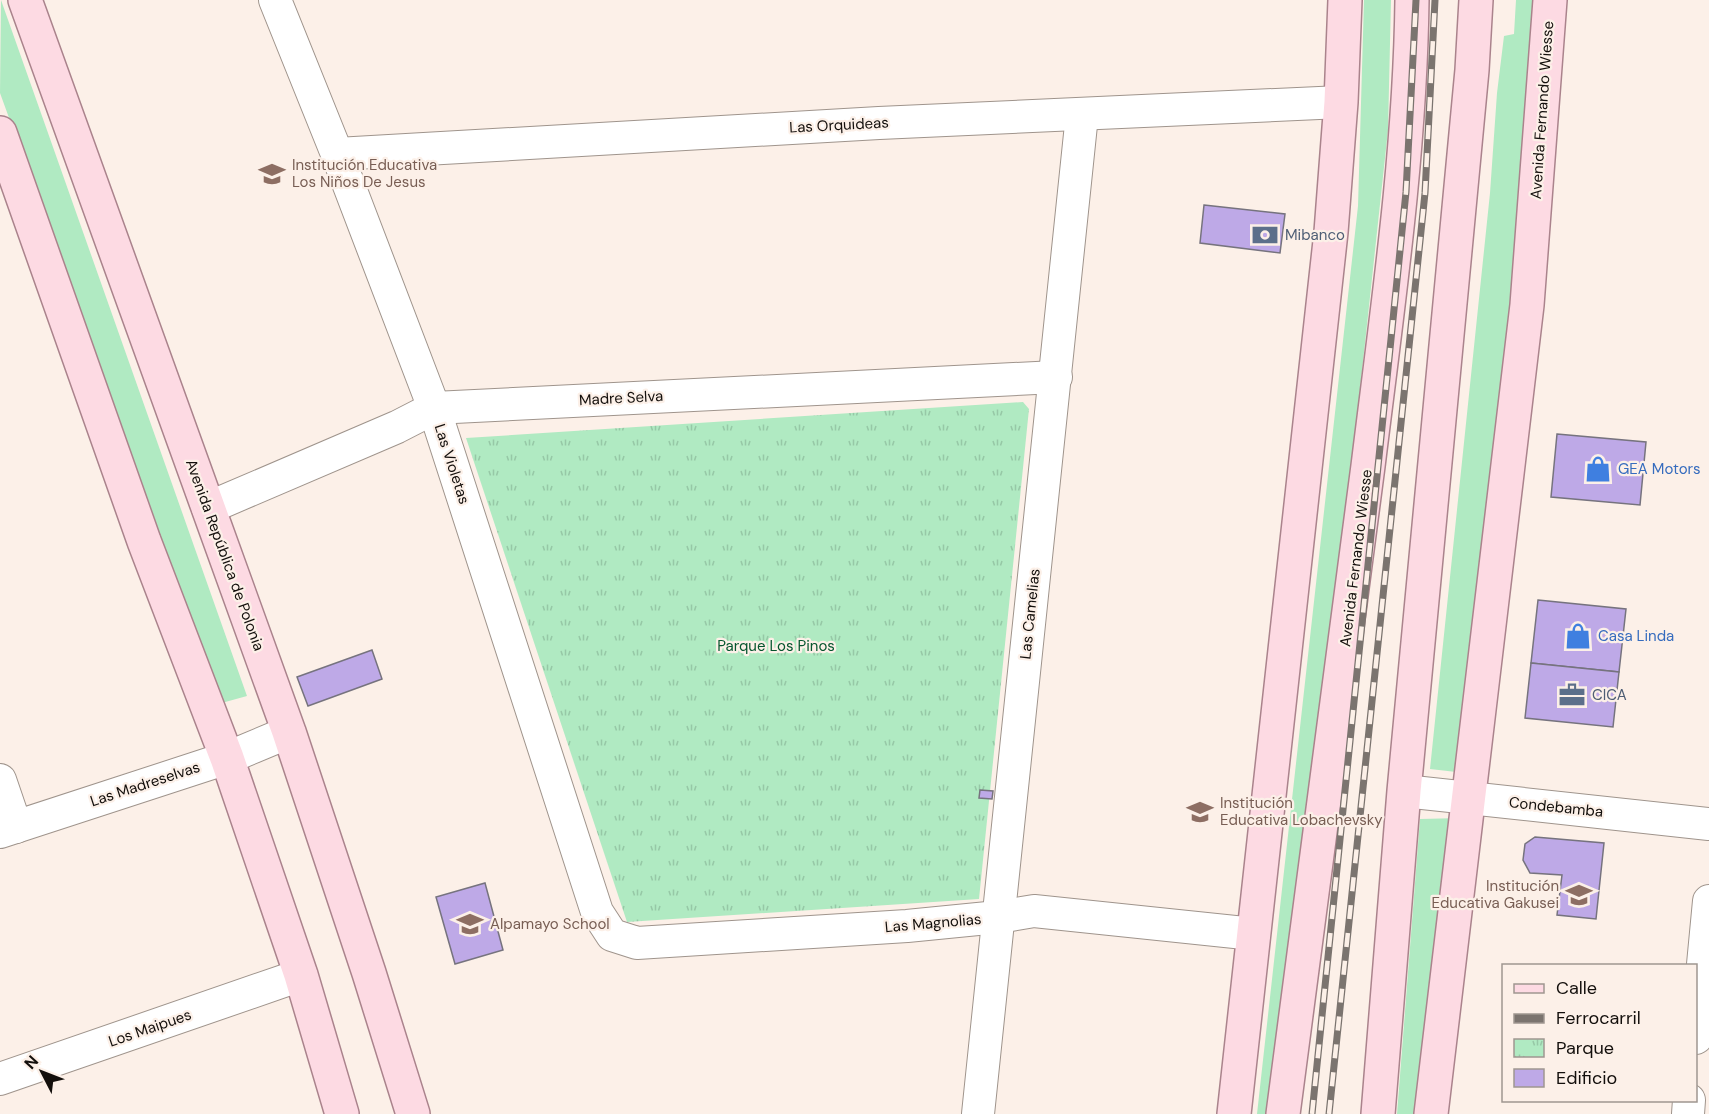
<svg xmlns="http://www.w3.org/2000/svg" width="1709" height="1114" viewBox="0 0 1709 1114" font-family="'DM Sans',sans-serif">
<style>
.green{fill:#b0eac2}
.park{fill:url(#park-tufts)}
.building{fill:#bea9e7;stroke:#76737e;stroke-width:1.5}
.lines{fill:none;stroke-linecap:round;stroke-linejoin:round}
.minor-casing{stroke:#9f948c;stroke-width:34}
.major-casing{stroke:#aa838c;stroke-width:36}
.minor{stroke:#fff;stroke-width:32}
.major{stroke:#fddae3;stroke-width:33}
.rail-casing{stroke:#7b746f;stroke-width:7}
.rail{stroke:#fcf0e8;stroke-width:4.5;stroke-dasharray:14;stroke-linecap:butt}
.labels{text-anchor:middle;stroke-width:4.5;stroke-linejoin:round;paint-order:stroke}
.street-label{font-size:15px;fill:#130f0c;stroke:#fcf0e8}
.education-label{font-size:15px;fill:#785e54;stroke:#fcf0e8;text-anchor:start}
.service-label{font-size:15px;fill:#4e5e75;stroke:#fcf0e8;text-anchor:start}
.shop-label{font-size:15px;fill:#366cbe;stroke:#fcf0e8;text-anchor:start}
.park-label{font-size:15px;fill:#05552e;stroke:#fcf0e8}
</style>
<defs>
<pattern id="park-tufts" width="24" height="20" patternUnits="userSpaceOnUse" patternTransform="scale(1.5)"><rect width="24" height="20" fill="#b0eac2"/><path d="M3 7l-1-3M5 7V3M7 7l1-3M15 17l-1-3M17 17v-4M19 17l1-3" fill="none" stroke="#96c8a6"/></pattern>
</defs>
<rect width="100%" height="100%" fill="#fcf0e8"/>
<g class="green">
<polygon points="1,0 247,696 218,704 153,514 0,93"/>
<polygon points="1364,0 1391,0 1388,130 1302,927 1270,1114 1257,1114 1358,206"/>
<polygon points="1516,0 1536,0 1527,183 1465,773 1430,769 1490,193 1497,93 1504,36 1514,34"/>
<polygon points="1461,818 1429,1114 1397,1114 1420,819"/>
</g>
<polygon class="park" points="1023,402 1029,409 979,899 627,922 466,438"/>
<g class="building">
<polygon points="1204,205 1285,214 1280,253 1200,243"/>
<polygon points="1557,434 1646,442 1640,505 1551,497"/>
<polygon points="1538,600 1626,609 1619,672 1531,663"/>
<polygon points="372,650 382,679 308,706 297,677"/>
<polygon points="1531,663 1619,672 1613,727 1525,718"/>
<polygon points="980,790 993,791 992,799 979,798"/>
<polygon points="1535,837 1604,843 1596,919 1557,915 1562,875 1530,873 1523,860 1525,844"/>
<polygon points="485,883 503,950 455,964 436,897"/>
</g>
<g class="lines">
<g class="minor-casing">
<g id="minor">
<polyline points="275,0 337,154 434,408 597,912 612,935 637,943 907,926 998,917 1034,911 1254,934"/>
<polyline points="337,154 879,123 1341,102"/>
<polyline points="208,508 397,427 434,408 1056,377"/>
<polyline points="0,780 16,827"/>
<polyline points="1404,791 1709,824"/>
<polyline points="0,832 227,758 289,732"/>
<polyline points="1696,1038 1709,901"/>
<polyline points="0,1079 301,975"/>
<polyline points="978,1114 1082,115"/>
<polyline points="1688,1114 1689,1100"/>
</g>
</g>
<g class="major-casing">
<g id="major">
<polyline points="25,0 289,732 369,973 413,1114"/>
<polyline points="0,133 144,541 227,758 301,975 342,1114"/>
<polyline points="1234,1114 1331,232 1341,102 1345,0"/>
<path d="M1283,1114C1313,898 1341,682 1368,466C1387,311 1410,156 1412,0"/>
<polyline points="1378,1114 1404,791 1472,70 1476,0"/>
<polyline points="1431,1114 1527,305 1550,0"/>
</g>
</g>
<use href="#minor" class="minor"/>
<use href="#major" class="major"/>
<g class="rail-casing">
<g id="rail">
<polyline points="1312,1114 1406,192 1416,0"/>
<polyline points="1329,1114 1425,193 1435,0"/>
</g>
</g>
<use href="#rail" class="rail"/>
</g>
<defs>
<g id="school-bare" transform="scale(2.07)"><path d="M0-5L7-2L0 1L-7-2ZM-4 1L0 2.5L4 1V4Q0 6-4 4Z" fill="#8d6e63" stroke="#fcf0e8" stroke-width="2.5" paint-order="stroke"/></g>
<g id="bank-bare" transform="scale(2.07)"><path d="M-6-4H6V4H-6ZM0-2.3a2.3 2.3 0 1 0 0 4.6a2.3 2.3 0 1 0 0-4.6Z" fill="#5c6f8a" stroke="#fcf0e8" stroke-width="2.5" paint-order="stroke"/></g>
<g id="shop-bare" transform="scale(2.07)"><path d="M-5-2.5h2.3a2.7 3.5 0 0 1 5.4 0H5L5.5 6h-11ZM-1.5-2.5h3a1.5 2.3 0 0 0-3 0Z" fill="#3f7fe0" stroke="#fcf0e8" stroke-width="2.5" paint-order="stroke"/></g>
<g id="office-bare" transform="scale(2.07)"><path d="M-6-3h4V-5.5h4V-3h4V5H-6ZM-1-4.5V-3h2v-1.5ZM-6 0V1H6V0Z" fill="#5c6f8a" stroke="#fcf0e8" stroke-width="2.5" paint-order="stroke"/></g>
</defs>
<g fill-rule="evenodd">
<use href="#school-bare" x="272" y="174"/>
<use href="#bank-bare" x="1265" y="235"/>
<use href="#shop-bare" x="1598" y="469"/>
<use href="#shop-bare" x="1578" y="636"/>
<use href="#office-bare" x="1572" y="695"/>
<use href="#school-bare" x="1200" y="812"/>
<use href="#school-bare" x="1579" y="895"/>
<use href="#school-bare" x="470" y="924"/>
</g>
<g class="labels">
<g class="street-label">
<text transform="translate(1542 110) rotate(-86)" y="5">Avenida Fernando Wiesse</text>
<text transform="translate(839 125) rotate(-3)" y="5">Las Orquideas</text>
<text transform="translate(621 398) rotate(-3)" y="5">Madre Selva</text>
<text transform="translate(452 464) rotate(72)" y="5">Las Violetas</text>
<text transform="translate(225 555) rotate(70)" y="5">Avenida República de Polonia</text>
<text transform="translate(1356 558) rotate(-83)" y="5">Avenida Fernando Wiesse</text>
<text transform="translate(1030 614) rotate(-84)" y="5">Las Camelias</text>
<text transform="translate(145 784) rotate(-18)" y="5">Las Madreselvas</text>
<text transform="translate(1556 807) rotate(6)" y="5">Condebamba</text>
<text transform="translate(933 923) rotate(-5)" y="5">Las Magnolias</text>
<text transform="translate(150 1028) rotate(-19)" y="5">Los Maipues</text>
</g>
<g class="education-label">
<text x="292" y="170">Institución Educativa<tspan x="292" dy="17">Los Niños De Jesus</tspan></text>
<text x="1220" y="808">Institución<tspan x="1220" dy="17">Educativa Lobachevsky</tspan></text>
<text x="1559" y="891" text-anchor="end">Institución<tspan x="1559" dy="17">Educativa Gakusei</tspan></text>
<text x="490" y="929">Alpamayo School</text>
</g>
<g class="service-label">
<text x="1285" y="240">Mibanco</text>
<text x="1592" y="700">CICA</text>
</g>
<g class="shop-label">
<text x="1618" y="474">GEA Motors</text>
<text x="1598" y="641">Casa Linda</text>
</g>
<g class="park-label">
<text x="776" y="651">Parque Los Pinos</text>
</g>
</g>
<rect x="1502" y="964" width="195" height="138" fill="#fcf0e8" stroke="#9f9690" stroke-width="1.5"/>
<rect x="1514" y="984" width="30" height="9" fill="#fddae3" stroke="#9f9690" stroke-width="1.5"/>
<text x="1556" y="994" font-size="18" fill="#130f0c">Calle</text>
<rect x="1514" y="1014" width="30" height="9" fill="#7b746f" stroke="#9f9690" stroke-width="1.5"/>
<text x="1556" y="1024" font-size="18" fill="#130f0c">Ferrocarril</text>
<rect x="1514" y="1039" width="30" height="18" fill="url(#park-tufts)" stroke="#9f9690" stroke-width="1.5"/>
<text x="1556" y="1054" font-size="18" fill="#130f0c">Parque</text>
<rect x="1514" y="1069" width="30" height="18" fill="#bea9e7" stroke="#9f9690" stroke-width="1.5"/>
<text x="1556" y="1084" font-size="18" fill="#130f0c">Edificio</text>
<g transform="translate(42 1072) rotate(312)" stroke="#fcf0e8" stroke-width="4.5" paint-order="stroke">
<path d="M0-4.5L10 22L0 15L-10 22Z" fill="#130f0c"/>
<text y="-9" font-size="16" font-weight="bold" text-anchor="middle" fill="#130f0c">N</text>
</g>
</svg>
